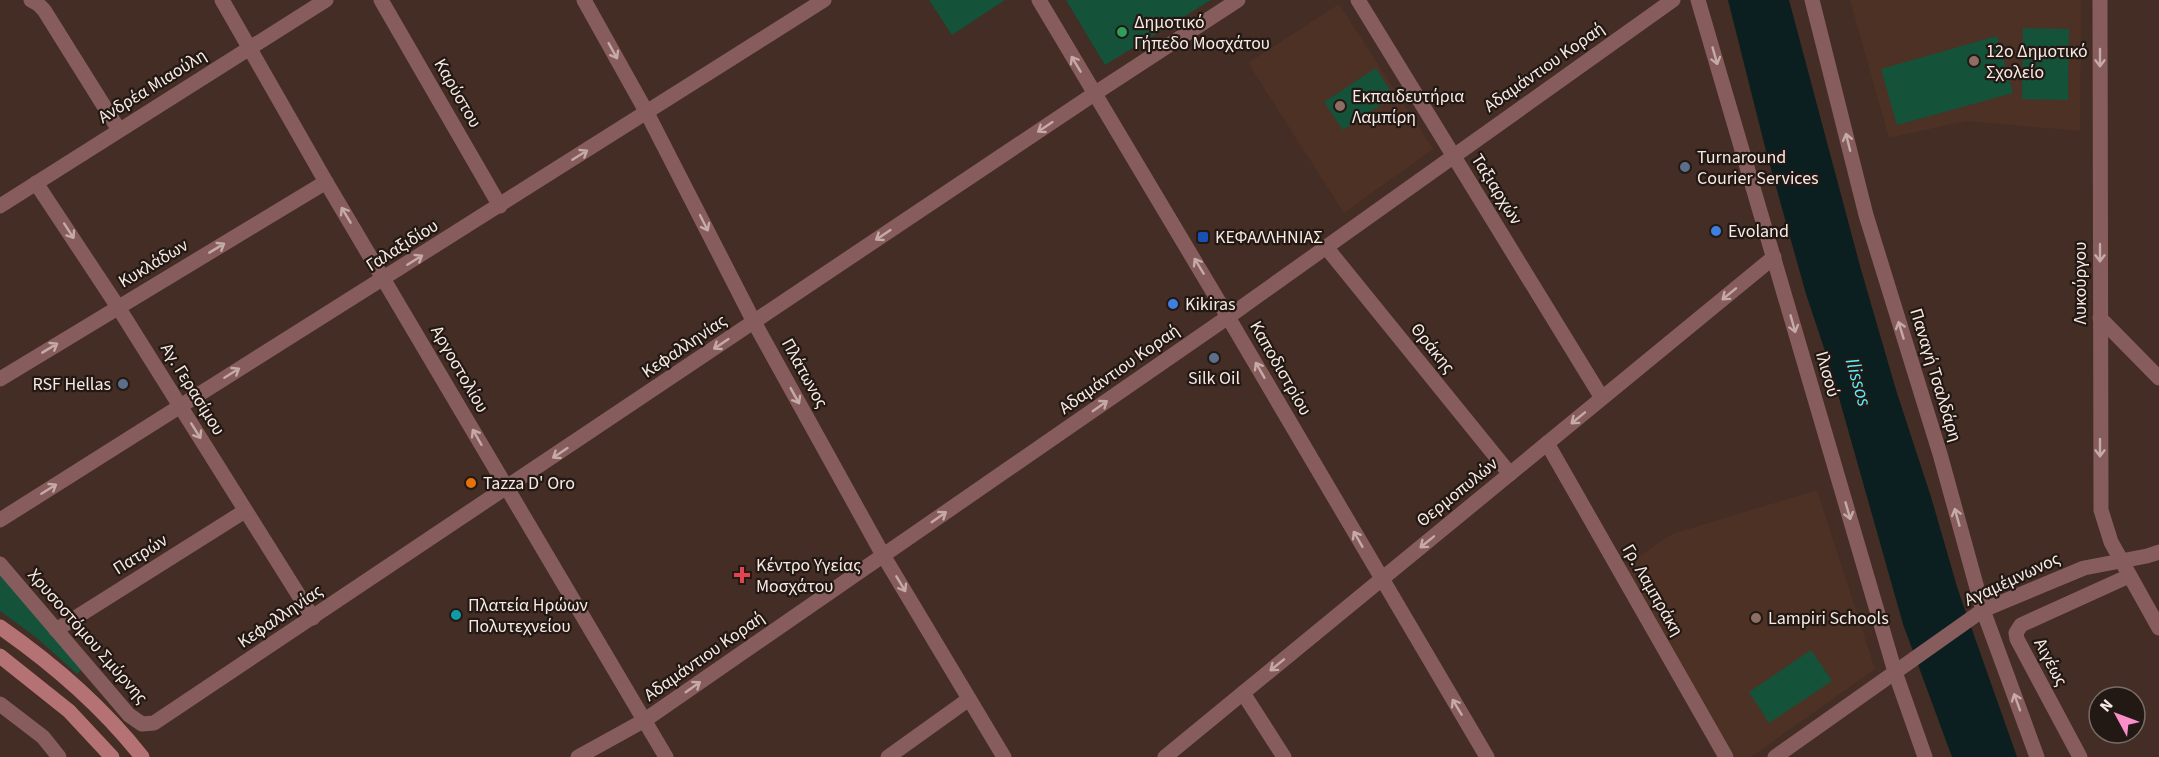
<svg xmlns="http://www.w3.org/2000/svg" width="2159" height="757" viewBox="0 0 2159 757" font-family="'Source Sans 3',sans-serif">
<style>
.built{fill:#4e3125}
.green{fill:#14523a}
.water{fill:#0b1e20}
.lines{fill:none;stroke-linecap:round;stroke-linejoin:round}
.street{stroke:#875c5d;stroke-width:15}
.secondary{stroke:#b57274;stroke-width:15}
.oneway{stroke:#c5aaa7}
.leisure-dot{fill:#2e9e5b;stroke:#221814;stroke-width:2}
.education-dot{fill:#8d6e63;stroke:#221814;stroke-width:2}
.service-dot{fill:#5c6f8a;stroke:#221814;stroke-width:2}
.shop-dot{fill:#3f7fe0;stroke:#221814;stroke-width:2}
.transit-dot{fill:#1a4fb4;stroke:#221814;stroke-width:2}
.food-dot{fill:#e8710a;stroke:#221814;stroke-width:2}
.health-dot{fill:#e0444e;stroke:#221814;stroke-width:2}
.culture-dot{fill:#0f9aa8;stroke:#221814;stroke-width:2}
.labels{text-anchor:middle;stroke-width:4.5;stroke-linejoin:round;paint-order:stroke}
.poi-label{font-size:18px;fill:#f8e9e3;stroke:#221814;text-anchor:start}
.street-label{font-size:18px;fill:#f8e9e3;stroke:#221814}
.water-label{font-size:20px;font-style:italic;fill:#5beefa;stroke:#221814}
</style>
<rect width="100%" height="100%" fill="#432d24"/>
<g class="built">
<polygon points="1850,0 2081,0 2080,131 1966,121 1889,138"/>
<polygon points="1339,4 1433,149 1344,213 1248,63"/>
<polygon points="1817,490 1875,669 1751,757 1735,757 1624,567 1672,534"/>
</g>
<g class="green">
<polygon points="929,0 1005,0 952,35"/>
<polygon points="1066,0 1211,0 1105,65"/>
<polygon points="2023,28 2069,29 2068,100 2022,99"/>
<polygon points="1997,36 2013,93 1897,125 1881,69"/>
<polygon points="1376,68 1394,96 1343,130 1324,102"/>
<polygon points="0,575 83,668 77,674 37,638 0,611"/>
<polygon points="1811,650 1832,681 1769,723 1749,692"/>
</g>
<polygon class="water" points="1728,0 1789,0 1860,266 1896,390 1931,497 1958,590 2017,757 1952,757 1903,624 1830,366 1806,294 1766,151"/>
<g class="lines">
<g class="street">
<polyline points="31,0 38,4 44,10 119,130"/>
<polyline points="222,0 326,182 666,757"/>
<polyline points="381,0 500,206"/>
<polyline points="584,0 647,113 754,322 883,555 1004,757"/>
<polyline points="1039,0 1228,317 1487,757"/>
<polyline points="1358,0 1602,398"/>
<polyline points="1698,0 1895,672 1925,757"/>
<polyline points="1812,0 1866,215 1940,454 1983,610 2037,757"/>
<polyline points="2100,0 2101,510 2111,542 2159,628"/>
<polyline points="36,183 118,307 313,618"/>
<polyline points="0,206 326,0"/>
<polyline points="1326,247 1510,474"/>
<polyline points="2100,318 2159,378"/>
<polyline points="0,379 326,182"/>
<polyline points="1547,443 1726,757"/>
<polyline points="0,520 824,0"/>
<polyline points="0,564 129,715 142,724 154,723 1094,94 1238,0"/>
<polyline points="56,630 245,511"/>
<polyline points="1243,693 1284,757"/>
<polyline points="0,704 43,737 59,757"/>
<polyline points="578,757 645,720 1228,317 1673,0"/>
<polyline points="888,757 969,699"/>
<polyline points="1165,757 1774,257"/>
<polyline points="1775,757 1983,610 2084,568 2147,556 2159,552"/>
<polyline points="2080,757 2017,639 2016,633 2021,625 2129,576"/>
</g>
<g class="secondary">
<path d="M0,627C53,664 102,706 142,757"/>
<polyline points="0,656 69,711 112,757"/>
</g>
</g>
<defs><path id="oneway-shaft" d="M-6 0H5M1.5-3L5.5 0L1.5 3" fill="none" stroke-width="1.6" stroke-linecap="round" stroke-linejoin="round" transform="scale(1.5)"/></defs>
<g class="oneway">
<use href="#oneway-shaft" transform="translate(613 51) rotate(61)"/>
<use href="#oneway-shaft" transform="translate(1715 56) rotate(74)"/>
<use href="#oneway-shaft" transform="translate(2100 58) rotate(90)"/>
<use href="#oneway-shaft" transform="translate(1076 64) rotate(-121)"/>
<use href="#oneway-shaft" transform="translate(1045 127) rotate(146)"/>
<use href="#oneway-shaft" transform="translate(1848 142) rotate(-104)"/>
<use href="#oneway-shaft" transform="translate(580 155) rotate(-32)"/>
<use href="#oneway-shaft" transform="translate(346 215) rotate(-121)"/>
<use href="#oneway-shaft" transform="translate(704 223) rotate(63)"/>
<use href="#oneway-shaft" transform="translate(69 231) rotate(57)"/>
<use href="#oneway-shaft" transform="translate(883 235) rotate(146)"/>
<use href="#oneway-shaft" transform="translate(217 248) rotate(-31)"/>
<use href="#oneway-shaft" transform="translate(2100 253) rotate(90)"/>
<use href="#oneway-shaft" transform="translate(415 260) rotate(-32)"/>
<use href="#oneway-shaft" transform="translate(1199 266) rotate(-121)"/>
<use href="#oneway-shaft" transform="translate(1729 294) rotate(141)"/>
<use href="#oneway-shaft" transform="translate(1793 324) rotate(74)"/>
<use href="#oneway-shaft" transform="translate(1901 330) rotate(-107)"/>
<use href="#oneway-shaft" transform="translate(721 344) rotate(146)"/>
<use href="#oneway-shaft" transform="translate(50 348) rotate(-31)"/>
<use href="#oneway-shaft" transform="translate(1260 370) rotate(-120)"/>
<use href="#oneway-shaft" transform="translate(232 373) rotate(-32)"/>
<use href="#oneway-shaft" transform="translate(795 396) rotate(61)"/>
<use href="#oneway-shaft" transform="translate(1100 406) rotate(-35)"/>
<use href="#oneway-shaft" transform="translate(1578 418) rotate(141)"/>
<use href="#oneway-shaft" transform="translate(196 431) rotate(58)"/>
<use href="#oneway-shaft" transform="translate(477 437) rotate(-120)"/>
<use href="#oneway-shaft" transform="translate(2100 448) rotate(90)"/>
<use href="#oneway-shaft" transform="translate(560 453) rotate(146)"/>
<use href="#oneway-shaft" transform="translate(49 489) rotate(-32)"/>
<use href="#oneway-shaft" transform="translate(1848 511) rotate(74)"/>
<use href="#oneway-shaft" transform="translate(939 517) rotate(-35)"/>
<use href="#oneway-shaft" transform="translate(1957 517) rotate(-106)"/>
<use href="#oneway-shaft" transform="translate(1358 539) rotate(-120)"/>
<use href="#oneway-shaft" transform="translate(1427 542) rotate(141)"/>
<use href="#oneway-shaft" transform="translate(901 584) rotate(59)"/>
<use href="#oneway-shaft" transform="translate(1277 665) rotate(141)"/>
<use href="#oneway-shaft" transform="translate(693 687) rotate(-35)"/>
<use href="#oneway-shaft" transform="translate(2017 702) rotate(-110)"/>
<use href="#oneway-shaft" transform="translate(1457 707) rotate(-121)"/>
</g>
<circle class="leisure-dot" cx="1122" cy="32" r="6"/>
<g class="education-dot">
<circle cx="1974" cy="61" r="6"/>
<circle cx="1340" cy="106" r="6"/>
<circle cx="1756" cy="618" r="6"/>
</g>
<g class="service-dot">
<circle cx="1685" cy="167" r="6"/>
<circle cx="1214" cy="358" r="6"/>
<circle cx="123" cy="384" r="6"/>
</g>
<g class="shop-dot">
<circle cx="1716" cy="231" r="6"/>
<circle cx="1173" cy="304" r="6"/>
</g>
<rect class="transit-dot" x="1197" y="231" width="12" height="12" rx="3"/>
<circle class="food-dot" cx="471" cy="483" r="6"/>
<path class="health-dot" d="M739 566h6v6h6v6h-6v6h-6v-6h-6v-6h6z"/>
<circle class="culture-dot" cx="456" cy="615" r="6"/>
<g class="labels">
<g class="poi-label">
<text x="1134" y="28">Δημοτικό<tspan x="1134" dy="21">Γήπεδο Μοσχάτου</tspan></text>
<text x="1986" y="57">12ο Δημοτικό<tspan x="1986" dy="21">Σχολείο</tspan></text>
<text x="1352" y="102">Εκπαιδευτήρια<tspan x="1352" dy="21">Λαμπίρη</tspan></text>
<text x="1697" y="163">Turnaround<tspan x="1697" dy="21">Courier Services</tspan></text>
<text x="1728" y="237">Evoland</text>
<text x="1215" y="243">ΚΕΦΑΛΛΗΝΙΑΣ</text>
<text x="1185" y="310">Kikiras</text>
<text x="1214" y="384" text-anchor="middle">Silk Oil</text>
<text x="111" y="390" text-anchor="end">RSF Hellas</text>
<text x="483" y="489">Tazza D' Oro</text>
<text x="756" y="571">Κέντρο Υγείας<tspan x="756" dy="21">Μοσχάτου</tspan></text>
<text x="468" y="611">Πλατεία Ηρώων<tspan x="468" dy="21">Πολυτεχνείου</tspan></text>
<text x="1768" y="624">Lampiri Schools</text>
</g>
<g class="street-label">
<text transform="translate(1544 67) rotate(-35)" y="6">Αδαμάντιου Κοραή</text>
<text transform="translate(152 86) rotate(-32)" y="6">Ανδρέα Μιαούλη</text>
<text transform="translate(458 93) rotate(60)" y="6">Καρύστου</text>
<text transform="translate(1497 189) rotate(58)" y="6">Ταξιαρχών</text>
<text transform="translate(402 245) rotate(-32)" y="6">Γαλαξιδίου</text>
<text transform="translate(153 263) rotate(-31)" y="6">Κυκλάδων</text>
<text transform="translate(2080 283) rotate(-90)" y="6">Λυκούργου</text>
<text transform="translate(684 346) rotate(-34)" y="6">Κεφαλληνίας</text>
<text transform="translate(1433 348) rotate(51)" y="6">Θράκης</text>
<text transform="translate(1281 368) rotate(60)" y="6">Καποδιστρίου</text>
<text transform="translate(460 369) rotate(60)" y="6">Αργοστολίου</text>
<text transform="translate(1119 369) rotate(-35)" y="6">Αδαμάντιου Κοραή</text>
<text transform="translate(805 373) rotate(61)" y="6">Πλάτωνος</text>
<text transform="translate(1828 374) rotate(74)" y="6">Ιλισού</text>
<text transform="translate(1936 375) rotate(73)" y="6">Παναγή Τσαλδάρη</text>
<text transform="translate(193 389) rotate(58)" y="6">Αγ. Γερασίμου</text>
<text transform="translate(1457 492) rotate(-39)" y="6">Θερμοπυλών</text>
<text transform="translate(140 554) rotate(-32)" y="6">Πατρών</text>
<text transform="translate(2012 579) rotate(-25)" y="6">Αγαμέμνωνος</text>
<text transform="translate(1653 590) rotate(60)" y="6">Γρ. Λαμπράκη</text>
<text transform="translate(280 616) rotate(-34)" y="6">Κεφαλληνίας</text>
<text transform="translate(88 636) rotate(49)" y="6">Χρυσοστόμου Σμύρνης</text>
<text transform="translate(704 656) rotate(-35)" y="6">Αδαμάντιου Κοραή</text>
<text transform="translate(2051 662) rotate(62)" y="6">Αιγέως</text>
</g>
<g class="water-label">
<text transform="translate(1859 382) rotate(74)" y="7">Ilissos</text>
</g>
</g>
<g transform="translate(2117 715) rotate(311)"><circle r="28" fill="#221814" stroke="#786c67" stroke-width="1.5"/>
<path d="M0-4.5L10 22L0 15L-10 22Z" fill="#f98fc9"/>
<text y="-9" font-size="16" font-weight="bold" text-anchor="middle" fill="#f8e9e3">N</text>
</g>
</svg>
